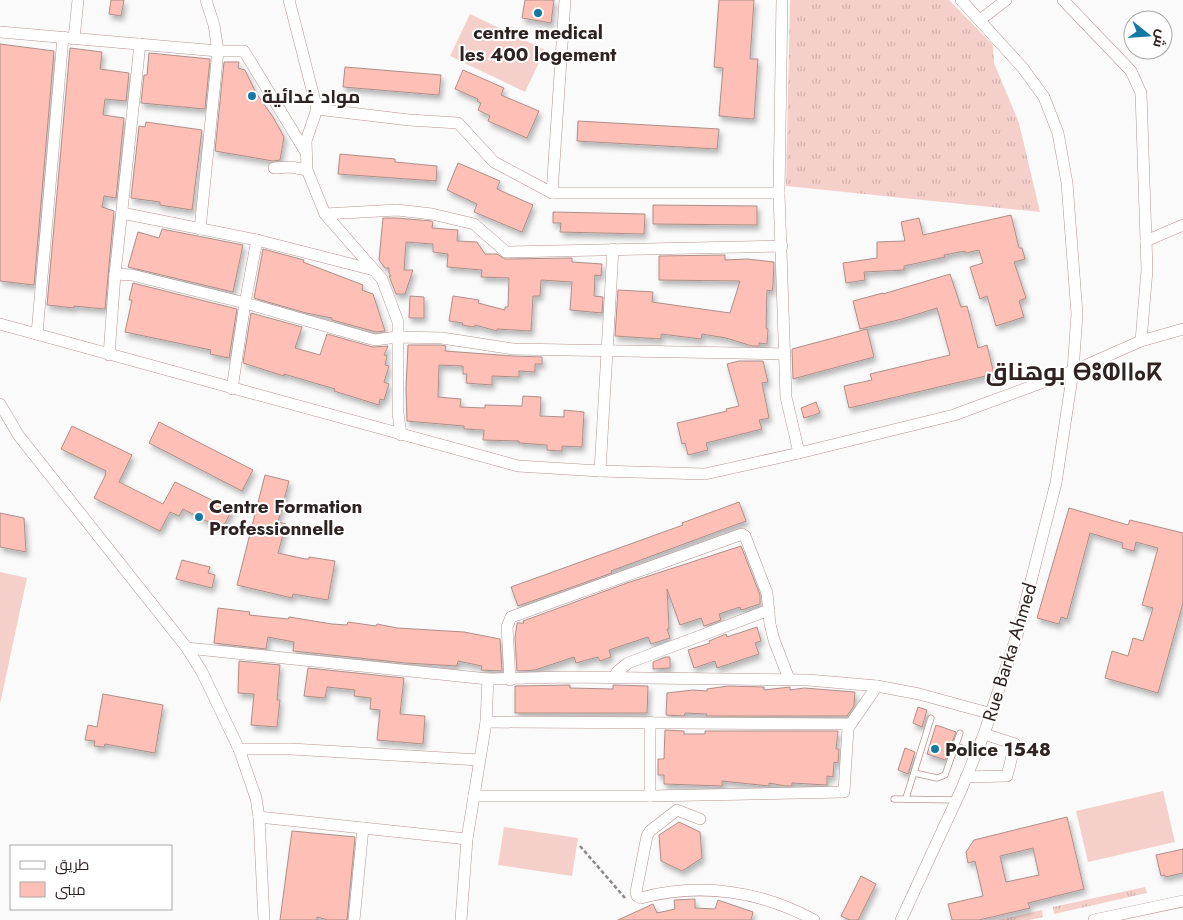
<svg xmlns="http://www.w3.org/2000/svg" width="1183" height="920" viewBox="0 0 1183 920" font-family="Jost,Cairo,'Noto Sans Tifinagh',sans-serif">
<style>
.grass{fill:url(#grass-tufts)}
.garden{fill:#f5d0ca}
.building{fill:#fec0b6;stroke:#ad8e88;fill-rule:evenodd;filter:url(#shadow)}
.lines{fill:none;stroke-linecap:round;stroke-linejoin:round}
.service-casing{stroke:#b59590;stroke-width:7}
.minor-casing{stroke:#b59590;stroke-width:12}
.path{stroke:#8e8887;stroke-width:2.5;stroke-dasharray:4 2.5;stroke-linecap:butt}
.service{stroke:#fff;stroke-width:5.5}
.minor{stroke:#fff;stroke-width:11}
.poi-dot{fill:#1378a3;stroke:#fff;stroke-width:2}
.labels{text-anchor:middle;stroke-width:4;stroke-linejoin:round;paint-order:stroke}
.poi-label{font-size:19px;font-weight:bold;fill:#2f2321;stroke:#fff;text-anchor:start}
.street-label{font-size:19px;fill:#2f2321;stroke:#fff}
.district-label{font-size:24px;font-weight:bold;fill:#2f2321;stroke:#fff}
</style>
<defs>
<pattern id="grass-tufts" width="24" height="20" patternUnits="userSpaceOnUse" patternTransform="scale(1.25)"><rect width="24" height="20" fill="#f5d0ca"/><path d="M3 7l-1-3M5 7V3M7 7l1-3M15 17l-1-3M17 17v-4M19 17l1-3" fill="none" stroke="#d2b2ad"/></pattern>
<filter id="shadow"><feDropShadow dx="2.5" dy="4.5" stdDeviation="2.5" flood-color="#0004"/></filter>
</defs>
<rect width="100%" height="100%" fill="#fafafa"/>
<g class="grass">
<polygon points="790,0 949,0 993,45 994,63 1019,123 1040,212 786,186"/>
<polygon points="1145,887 1147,893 1054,914 1053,907"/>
<polygon points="1042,910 1043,917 1029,920 998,920"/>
</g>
<g class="garden">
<polygon points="470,14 545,50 525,92 450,56"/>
<polygon points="0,572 27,578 0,704"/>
<polygon points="1163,791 1175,842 1088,862 1076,811"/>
<polygon points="504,827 578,838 572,876 498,865"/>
</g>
<g class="building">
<polygon points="111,0 124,0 121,16 109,14"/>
<polygon points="525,0 554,0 551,23 522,18"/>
<polygon points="719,0 754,0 750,59 758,59 754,119 719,116 723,68 714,67"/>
<polygon points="0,44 54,51 34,285 0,281"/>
<polygon points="70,48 102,52 100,69 129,73 126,101 105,99 103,115 124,118 116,198 104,196 102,207 114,211 105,309 74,306 74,308 47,305"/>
<polygon points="149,53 210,59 205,109 141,103 144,75 147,75"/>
<polygon points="224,62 239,62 238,68 245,70 256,93 273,117 284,137 280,160 273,161 215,151"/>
<polygon points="345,67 441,75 439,95 343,87"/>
<polygon points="463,70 504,88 501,95 539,111 527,138 488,121 490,116 478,110 481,103 477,101 478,99 455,89"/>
<polygon points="578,121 719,129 717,149 577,141"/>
<polygon points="146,122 202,130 192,210 160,205 160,202 131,198 139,126 145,127"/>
<polygon points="340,154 395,159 395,162 437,166 436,181 338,174"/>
<polygon points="458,163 500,181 497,189 533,205 522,232 474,212 477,204 447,190"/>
<polygon points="653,205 757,206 757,225 653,224"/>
<polygon points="553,212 645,214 644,234 560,232 561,223 553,223"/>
<polygon points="1011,215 1019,248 1022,248 1025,259 1014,262 1026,298 1019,301 1024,317 996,326 987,296 980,299 970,267 983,263 979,250 966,253 965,251 944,255 945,257 904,266 904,270 864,272 865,280 846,283 843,263 877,258 877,242 905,241 901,222 919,218 923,235"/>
<polygon points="383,218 397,218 431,221 433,222 432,228 458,230 457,241 477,242 485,254 497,254 505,259 572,258 572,262 602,264 601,276 595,275 594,296 603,297 602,313 570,310 572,282 541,280 540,296 533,296 531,331 497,329 497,331 475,325 474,327 462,325 463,323 449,321 453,296 479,300 478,303 505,310 505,307 508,307 509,278 481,277 482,270 447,267 448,254 433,252 433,244 406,242 404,270 413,270 405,294 396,294 389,276 391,276 389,273 389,268 385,268 379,260"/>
<polygon points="162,229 243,245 233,292 128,267 138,232 159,238"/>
<polygon points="263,249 304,260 303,262 363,285 362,290 373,294 385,331 376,332 332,320 332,318 306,313 254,298"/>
<polygon points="725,255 725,260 747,259 774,262 773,285 772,291 767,290 766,328 768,329 767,344 759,343 759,346 752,346 726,338 702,334 701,339 661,334 661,339 615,336 618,290 653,292 652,302 730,313 740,281 659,280 659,256"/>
<polygon points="950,274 961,307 967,306 978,348 987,345 994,374 849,408 844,386 872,380 870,374 950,355 937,308 902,319 860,329 853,301 883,293 883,294"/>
<polygon points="133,283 237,309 229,358 210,354 211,350 125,332 132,300 129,300"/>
<polygon points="410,296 424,297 424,318 409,318"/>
<polygon points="251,313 302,327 295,348 320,355 327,334 373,347 388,346 384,355 387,356 385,365 389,366 384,382 389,384 384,400 380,399 379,405 334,391 335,389 284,374 284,376 243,363"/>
<polygon points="867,329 874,357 793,379 792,349"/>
<polygon points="408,345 441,345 446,346 445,351 513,356 542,357 542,364 535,364 535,372 519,371 519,377 492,376 492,385 466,383 467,374 463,374 463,366 439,365 438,397 461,399 460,407 485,408 485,405 522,406 523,396 541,397 540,416 564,417 564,410 584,412 582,447 562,446 562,451 547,450 547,445 519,443 519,441 483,440 484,430 464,429 464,426 407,421 406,389"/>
<polygon points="739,361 763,361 768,382 762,383 769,418 759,420 762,429 706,443 708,450 688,455 685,443 682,444 677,423 727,411 726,409 739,406 727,364"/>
<polygon points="816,402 820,413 804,418 801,408"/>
<polygon points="159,422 253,470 242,491 149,443"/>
<polygon points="72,426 132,455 119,482 163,504 175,482 232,510 222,529 183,509 179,516 170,512 160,531 94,498 106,474 105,473 106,471 61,449"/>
<polygon points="265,475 289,481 278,522 286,524 278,553 305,559 309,559 309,557 335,561 328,600 293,594 292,598 237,585"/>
<polygon points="739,502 746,521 611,571 612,573 518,606 511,587 683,525 682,523"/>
<polygon points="1069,508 1128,525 1130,520 1183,533 1183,603 1158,693 1105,678 1112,651 1128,656 1133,638 1143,641 1153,608 1142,605 1158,548 1136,542 1134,551 1122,548 1123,543 1090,533 1067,619 1061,617 1059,624 1037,618"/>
<polygon points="0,513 24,518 26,552 0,547"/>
<polygon points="741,546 760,595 760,604 741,610 740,607 719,614 721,620 704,626 701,618 680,625 667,589 669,629 667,629 670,638 651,644 648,637 609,650 611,657 600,661 598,657 576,663 574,657 535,670 517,671 515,638 517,623 524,623 523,621 627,583"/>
<polygon points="182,560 210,567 208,573 215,575 212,588 176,579"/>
<polygon points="218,608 250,612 249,615 288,619 289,617 332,624 347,625 348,622 376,626 377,624 397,628 464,632 500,639 502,671 481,670 482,666 458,661 457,666 406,663 293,651 294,642 268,637 266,649 214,643"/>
<polygon points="757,627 761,641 755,643 759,654 717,668 715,661 694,668 688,650 710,643 709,641 726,634 727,637"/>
<polygon points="665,657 670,657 670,668 653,669 653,662"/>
<polygon points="239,661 280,665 277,700 280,700 277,727 251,725 254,694 238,693"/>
<polygon points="308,668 404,678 400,714 425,716 423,744 377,740 380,710 370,709 371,698 354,696 355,690 327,687 325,698 304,696"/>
<polygon points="570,685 570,688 613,689 613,685 648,686 647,713 515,713 515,686"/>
<polygon points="728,686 764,687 764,690 790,687 790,690 804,688 855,692 854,706 847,716 706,716 707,714 685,713 684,716 666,715 667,693 693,690 707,691 707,689"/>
<polygon points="103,694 163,705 155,753 105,744 104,747 94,746 95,741 85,740 88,725 97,727"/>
<polygon points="918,707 927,710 922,727 913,723"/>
<polygon points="936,725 956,732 945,760 927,754"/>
<polygon points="665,730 684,731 684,734 705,734 705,731 838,731 836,749 839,749 838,763 834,762 833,777 827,776 827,785 792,783 792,786 786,786 769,783 769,786 722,781 722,786 664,784 664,775 658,775 658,759 664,759"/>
<polygon points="905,748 915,752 908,774 898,770"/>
<path d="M1067,817L1084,889L1028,903L1030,908L979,920H952L948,904L983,896L975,861L968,863L966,852L974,840ZM1033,848L1039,875L1006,882L1000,856Z"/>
<polygon points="679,822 700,832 702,858 682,871 661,861 659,835"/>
<polygon points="292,831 355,837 347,920 328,920 317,917 317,920 280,920"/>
<polygon points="1183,849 1183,873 1165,877 1165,875 1161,876 1156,855"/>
<polygon points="861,876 876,884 858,920 850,920 841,916"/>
<polygon points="695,899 695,908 715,909 718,900 753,912 751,920 618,920 653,904 657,913 675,909 674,900"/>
</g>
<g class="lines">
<g class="service-casing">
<g id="service">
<polyline points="955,746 976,752"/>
<polyline points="914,773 937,778 945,775 960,733"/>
<polyline points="906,798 931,718"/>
<polyline points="894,799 956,800"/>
</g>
</g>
<g class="minor-casing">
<g id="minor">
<polyline points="289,0 317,109 306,141 307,170 325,214 382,279 398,322 398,413 401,435"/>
<polyline points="782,0 779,193 786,397 799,453"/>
<polyline points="1063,0 1131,71 1141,93 1147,270 1141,341"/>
<polyline points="980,20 1006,0"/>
<polyline points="0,32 218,51 214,25 206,0"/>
<polyline points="74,39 78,0"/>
<polyline points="317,109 409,120 458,123 494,162 552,193 779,193"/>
<polyline points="274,168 291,167 307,170"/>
<polyline points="552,193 565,0"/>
<polyline points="122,213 257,240 374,270"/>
<polyline points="325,214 397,210 432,214 474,224 506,252 782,246"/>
<polyline points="200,229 218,51 244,51 305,151"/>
<polyline points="1146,241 1183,225"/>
<polyline points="115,274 132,275 245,303 375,340 397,337 442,338 513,349 785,354"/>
<polyline points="0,324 518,466 600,471 705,474 799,453 954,415 1073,371 1141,341 1183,329"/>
<polyline points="37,334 63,37"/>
<polyline points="109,355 115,274 140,44"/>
<polyline points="232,389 245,303 257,240"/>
<polyline points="0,404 19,436 187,648 202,672 239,749 256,798 259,817 264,920"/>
<polyline points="600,471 613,249"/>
<polyline points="187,648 488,679 567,677 808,680 877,686 919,694 992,714"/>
<polyline points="614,677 617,672 628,663 769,610"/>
<polyline points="510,680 507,627 511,617 742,534 745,536 767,593 770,624 774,640 789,679"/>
<polyline points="486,722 851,724"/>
<polyline points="239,749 291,749 479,760"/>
<polyline points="966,777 1007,776 1015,744 984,734"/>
<polyline points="474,796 650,796 650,722"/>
<polyline points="650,796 844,792 848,728 877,686"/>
<polyline points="259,817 467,839"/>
<path d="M700,819L677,810L650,831L647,836L636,892L637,896L641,898C700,882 761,891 814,920"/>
<polyline points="354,920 363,828"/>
<polyline points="461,920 467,839 486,722 488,679"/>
<polyline points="901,920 962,788 984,734 1018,632 1056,483 1073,371 1077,314 1067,183 1058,133 1044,97 1022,67 961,0"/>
<polyline points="1094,920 1183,901"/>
</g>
</g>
<polyline class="path" points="580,846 625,898"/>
<use href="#service" class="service"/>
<use href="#minor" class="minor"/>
</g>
<g class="poi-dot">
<circle cx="538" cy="13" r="5"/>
<circle cx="252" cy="96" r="5"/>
<circle cx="199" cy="517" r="5"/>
<circle cx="935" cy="749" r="5"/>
</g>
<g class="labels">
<g class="poi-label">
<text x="538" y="39" text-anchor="middle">centre medical<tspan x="538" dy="22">les 400 logement</tspan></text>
<text x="262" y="103">مواد غدائية</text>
<text x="209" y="513">Centre Formation<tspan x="209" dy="22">Professionnelle</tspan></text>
<text x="945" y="756">Police 1548</text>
</g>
<g class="street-label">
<text transform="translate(1009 652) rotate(-73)" y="7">Rue Barka Ahmed</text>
</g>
<g class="district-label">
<text x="1074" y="380">بوهناق ⴱⵓⵀⵏⵏⴰⴽ</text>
</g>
</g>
<rect x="10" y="845" width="162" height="65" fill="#ffffff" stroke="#aca7a6"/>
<rect x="20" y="861" width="25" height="8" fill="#ffffff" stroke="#aca7a6"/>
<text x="55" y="870" font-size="15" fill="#2f2321">طريق</text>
<rect x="20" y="882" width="25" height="15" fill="#fec0b6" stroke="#aca7a6"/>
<text x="55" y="895" font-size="15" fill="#2f2321">مبنى</text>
<g transform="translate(1148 35) rotate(107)"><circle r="24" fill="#ffffff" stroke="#aca7a6"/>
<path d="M0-4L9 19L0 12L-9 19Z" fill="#1378a3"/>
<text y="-8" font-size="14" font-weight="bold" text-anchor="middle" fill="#2f2321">ش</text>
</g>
</svg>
